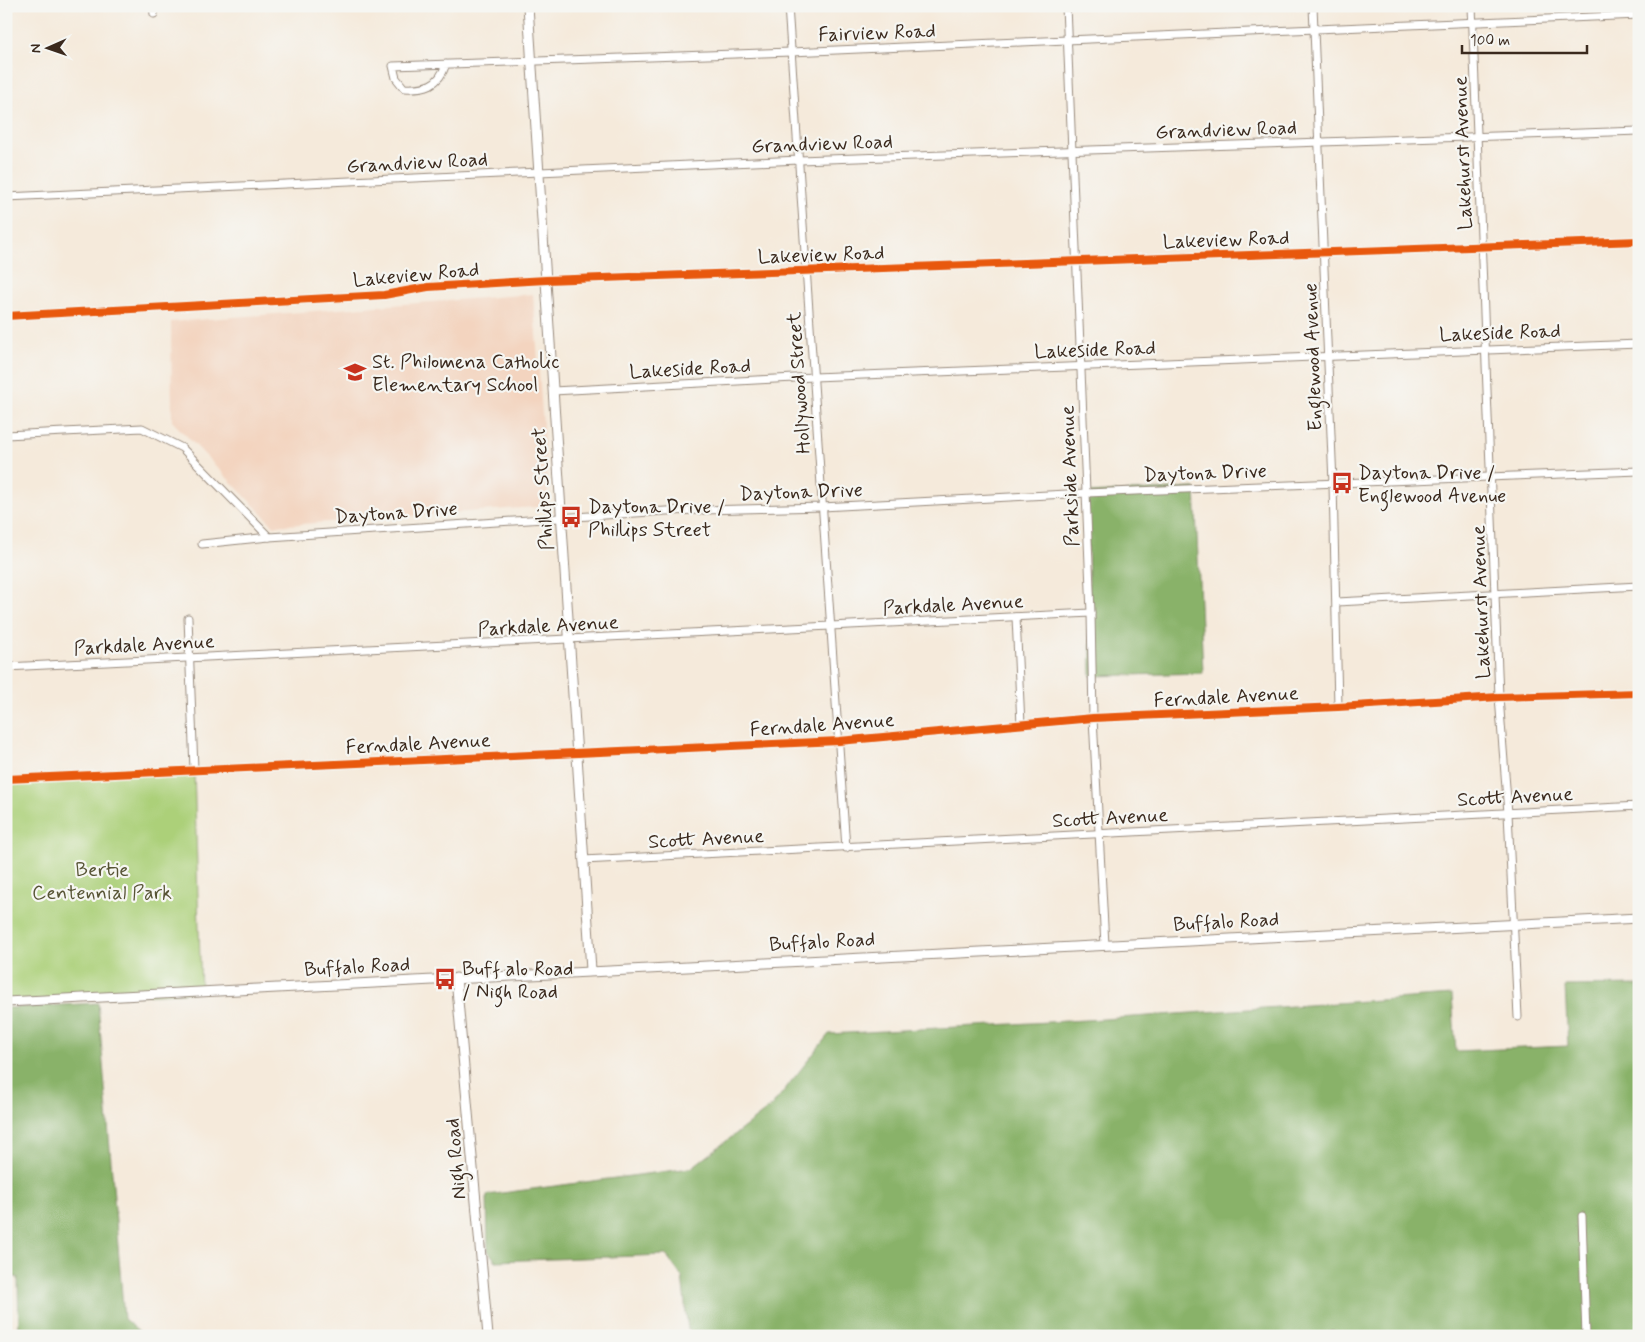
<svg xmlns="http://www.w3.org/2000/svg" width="1645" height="1342" viewBox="0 0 1645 1342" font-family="Mynerve,sans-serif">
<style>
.built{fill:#f3d4bf}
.green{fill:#acd079;stroke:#747d4c}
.forest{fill:#89b269;stroke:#626e44}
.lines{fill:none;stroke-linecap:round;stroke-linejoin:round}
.minor-casing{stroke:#988a7c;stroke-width:9}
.tertiary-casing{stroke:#988a7c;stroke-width:11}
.minor{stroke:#fff;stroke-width:7}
.tertiary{stroke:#fff;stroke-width:9}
.cycleway-casing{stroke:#f6f6f2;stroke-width:11}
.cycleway{stroke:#e8590c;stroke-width:8}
.labels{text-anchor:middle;stroke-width:4.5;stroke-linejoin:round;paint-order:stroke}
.street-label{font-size:20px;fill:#3b2a1e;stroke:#f6f6f2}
.poi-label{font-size:20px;fill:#3b2a1e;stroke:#f6f6f2;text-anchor:start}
.park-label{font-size:20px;fill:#575435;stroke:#f6f6f2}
</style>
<rect width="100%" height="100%" fill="#f6f6f2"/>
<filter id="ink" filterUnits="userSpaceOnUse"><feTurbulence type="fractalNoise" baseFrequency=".02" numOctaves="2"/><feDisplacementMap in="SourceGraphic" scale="10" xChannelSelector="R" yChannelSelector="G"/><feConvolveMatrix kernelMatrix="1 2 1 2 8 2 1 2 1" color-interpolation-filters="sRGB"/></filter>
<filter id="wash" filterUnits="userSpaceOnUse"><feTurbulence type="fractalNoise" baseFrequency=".0096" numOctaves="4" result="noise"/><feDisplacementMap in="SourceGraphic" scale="20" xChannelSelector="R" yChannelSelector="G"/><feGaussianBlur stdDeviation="1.12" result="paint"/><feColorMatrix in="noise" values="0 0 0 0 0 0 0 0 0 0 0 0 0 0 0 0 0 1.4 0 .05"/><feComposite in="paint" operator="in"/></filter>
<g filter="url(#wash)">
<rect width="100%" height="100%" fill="#f5eadb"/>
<polygon class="built" points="533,294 549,506 274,526 172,421 171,322"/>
<polygon class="green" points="194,770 201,992 6,1002 6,779"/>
<g class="forest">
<polygon points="1195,488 1203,673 1091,676 1087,493"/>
<polygon points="1639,985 1639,1336 698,1336 688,1330 682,1277 666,1255 496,1261 488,1251 487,1195 691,1168 771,1107 829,1034 1104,1019 1452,995 1456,1051 1568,1046 1565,986"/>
<polygon points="98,1003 124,1319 145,1336 19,1336 18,1277 6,1278 6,1008"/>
</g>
</g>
<g filter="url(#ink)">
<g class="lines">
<g class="minor-casing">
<g id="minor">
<polyline points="153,6 154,14"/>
<polyline points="788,6 846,848"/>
<polyline points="1066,6 1091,613 1093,718 1105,945"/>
<polyline points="1313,6 1333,483 1338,707"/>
<polyline points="1472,6 1499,697 1508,813 1518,1017"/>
<path d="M446,64C439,86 425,89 404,88L396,78L393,66L791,52L1639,15"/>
<polyline points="6,197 799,160 1639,131"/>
<polyline points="6,316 384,295 428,287 546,280 1639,241"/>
<polyline points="553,391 814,377 1639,344"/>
<polyline points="6,435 142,428 182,448 269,537"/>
<polyline points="202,544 269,537 666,511 822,507 1086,493 1639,471"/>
<polyline points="1337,602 1639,586"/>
<polyline points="1016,617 1021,725"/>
<polyline points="188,618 194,769"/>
<polyline points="6,667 1091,613"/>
<polyline points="6,779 839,741 1093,718 1338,707 1499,697 1639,693"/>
<polyline points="583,860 1639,806"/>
<polyline points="1582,1216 1586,1336"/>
<polyline points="1334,1334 1335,1336"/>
</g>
</g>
<g class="tertiary-casing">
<g id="tertiary">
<polyline points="528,6 591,970"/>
<polyline points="456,978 488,1336"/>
<polyline points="6,1002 1639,918"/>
</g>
</g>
<use href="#minor" class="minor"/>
<use href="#tertiary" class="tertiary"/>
<g class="cycleway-casing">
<g id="cycleway">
<polyline points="6,316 384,295 428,287 546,280 1639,241"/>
<polyline points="6,779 839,741 1093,718 1338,707 1499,697 1639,693"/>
</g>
</g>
<use href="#cycleway" class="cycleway"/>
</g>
</g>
<defs>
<g id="school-bare" transform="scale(1.725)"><path d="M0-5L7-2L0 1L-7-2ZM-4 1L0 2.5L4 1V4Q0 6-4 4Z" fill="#c8321e" stroke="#f6f6f2" stroke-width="2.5" paint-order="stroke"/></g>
<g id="bus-bare" transform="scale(1.725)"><path d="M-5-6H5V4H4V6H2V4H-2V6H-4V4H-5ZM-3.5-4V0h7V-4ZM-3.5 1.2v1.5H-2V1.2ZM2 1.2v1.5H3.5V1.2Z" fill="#c8321e" stroke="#f6f6f2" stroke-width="2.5" paint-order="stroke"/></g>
</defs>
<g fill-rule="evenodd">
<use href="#school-bare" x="355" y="372"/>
<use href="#bus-bare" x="1342" y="483"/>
<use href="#bus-bare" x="571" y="517"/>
<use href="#bus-bare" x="445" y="979"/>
</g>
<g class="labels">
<g class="street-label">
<text transform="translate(877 32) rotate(-2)" y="7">Fairview Road</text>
<text transform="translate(1226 129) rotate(-2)" y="7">Grandview Road</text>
<text transform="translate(822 143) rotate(-2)" y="7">Grandview Road</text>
<text transform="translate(1462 153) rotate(-92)" y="7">Lakehurst Avenue</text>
<text transform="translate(417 162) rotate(-3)" y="7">Grandview Road</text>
<text transform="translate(1226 239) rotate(-2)" y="7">Lakeview Road</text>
<text transform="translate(821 254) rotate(-2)" y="7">Lakeview Road</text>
<text transform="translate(416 274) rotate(-5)" y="7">Lakeview Road</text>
<text transform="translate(1500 332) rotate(-2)" y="7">Lakeside Road</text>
<text transform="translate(1095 349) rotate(-2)" y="7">Lakeside Road</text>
<text transform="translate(1312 357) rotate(-92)" y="7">Englewood Avenue</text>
<text transform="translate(690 368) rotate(-3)" y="7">Lakeside Road</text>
<text transform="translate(798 383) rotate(-94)" y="7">Hollywood Street</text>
<text transform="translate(1205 472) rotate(-2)" y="7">Daytona Drive</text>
<text transform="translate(1069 476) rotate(-92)" y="7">Parkside Avenue</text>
<text transform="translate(542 489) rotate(-94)" y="7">Phillips Street</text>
<text transform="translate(801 491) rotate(-2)" y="7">Daytona Drive</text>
<text transform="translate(396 512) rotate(-4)" y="7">Daytona Drive</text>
<text transform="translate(1480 602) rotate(-92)" y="7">Lakehurst Avenue</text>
<text transform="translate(953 604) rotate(-3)" y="7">Parkdale Avenue</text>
<text transform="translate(548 625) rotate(-3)" y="7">Parkdale Avenue</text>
<text transform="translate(144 644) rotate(-3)" y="7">Parkdale Avenue</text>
<text transform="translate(1226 696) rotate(-3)" y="7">Ferndale Avenue</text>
<text transform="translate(822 724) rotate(-4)" y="7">Ferndale Avenue</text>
<text transform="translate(418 743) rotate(-3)" y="7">Ferndale Avenue</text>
<text transform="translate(1515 796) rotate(-3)" y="7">Scott Avenue</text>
<text transform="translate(1110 817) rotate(-3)" y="7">Scott Avenue</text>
<text transform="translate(706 838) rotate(-3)" y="7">Scott Avenue</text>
<text transform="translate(1226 921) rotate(-3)" y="7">Buffalo Road</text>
<text transform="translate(822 941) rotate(-3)" y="7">Buffalo Road</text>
<text transform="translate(357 966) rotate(-3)" y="7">Buffalo Road</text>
<text transform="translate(455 1159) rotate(-95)" y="7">Nigh Road</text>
</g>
<g class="poi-label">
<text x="372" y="368">St. Philomena Catholic<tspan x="372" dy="23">Elementary School</tspan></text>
<text x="1358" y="479">Daytona Drive /<tspan x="1358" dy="23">Englewood Avenue</tspan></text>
<text x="588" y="513">Daytona Drive /<tspan x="588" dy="23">Phillips Street</tspan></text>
<text x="462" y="975">Buff alo Road<tspan x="462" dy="23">/ Nigh Road</tspan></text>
</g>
<g class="park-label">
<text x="102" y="876">Bertie<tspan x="102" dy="23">Centennial Park</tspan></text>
</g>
</g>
<rect width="1645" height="1342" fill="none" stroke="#f6f6f2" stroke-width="25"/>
<g transform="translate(48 48) rotate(268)" stroke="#f6f6f2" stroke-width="4" paint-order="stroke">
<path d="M0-4L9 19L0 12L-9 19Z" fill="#3b2a1e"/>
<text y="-8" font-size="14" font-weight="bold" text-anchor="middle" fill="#3b2a1e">N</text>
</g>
<path d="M1462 45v8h125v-8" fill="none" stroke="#3b2a1e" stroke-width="2.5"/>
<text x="1470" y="45" font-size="15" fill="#3b2a1e" stroke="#f6f6f2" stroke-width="4" paint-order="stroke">100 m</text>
</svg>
